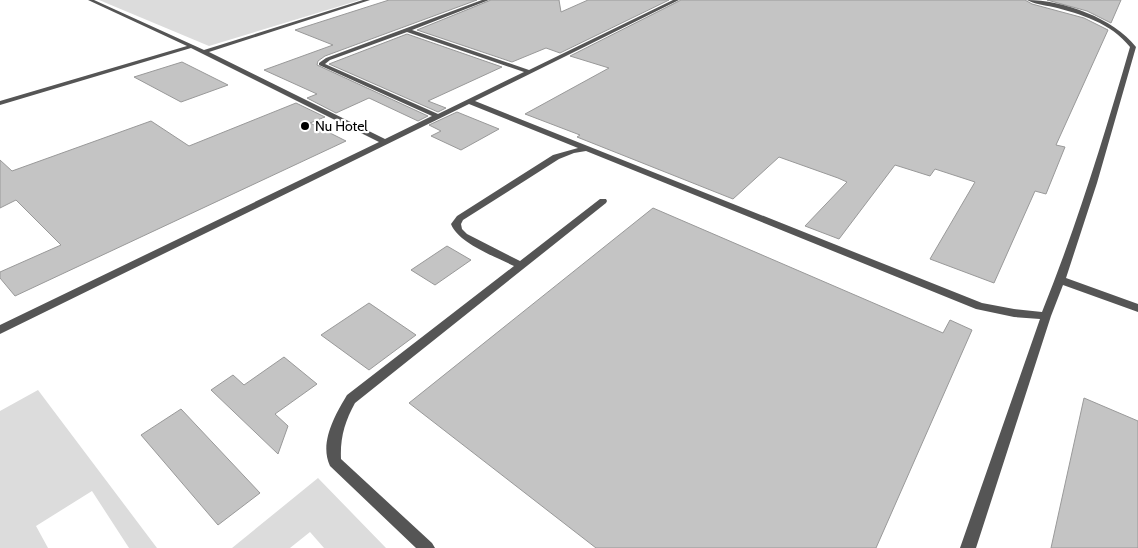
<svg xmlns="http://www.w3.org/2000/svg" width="1138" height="548" viewBox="0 0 1138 548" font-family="Cabin,sans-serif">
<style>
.green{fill:#dcdcdc}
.building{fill:#c4c4c4;stroke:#999}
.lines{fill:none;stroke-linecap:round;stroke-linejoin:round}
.lane{fill:#555;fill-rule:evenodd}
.poi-dot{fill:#000;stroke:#fff;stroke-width:2}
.labels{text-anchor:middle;stroke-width:4.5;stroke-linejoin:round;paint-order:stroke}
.far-poi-label{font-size:14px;fill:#000;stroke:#fff;text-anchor:start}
</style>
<rect width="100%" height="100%" fill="#fff"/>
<g class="green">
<polygon points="99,0 360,0 209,46"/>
<polygon points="38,390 53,410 157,548 129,548 92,491 36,526 48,548 0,548 0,411"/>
<polygon points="318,478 386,548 324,548 310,532 290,548 232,548"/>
</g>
<g class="building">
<polygon points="389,0 477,0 325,56 318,61 317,65 428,116 418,121 369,98 336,113 307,98 317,94 264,70 333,45 295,30"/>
<polygon points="491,0 559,0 561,12 588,0 669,0 560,53 546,48 512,62 417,30"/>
<polygon points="681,0 1025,0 1032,4 1084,18 1108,30 1056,145 1065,147 1046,194 1035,191 994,283 930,259 975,182 935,169 930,176 895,165 839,239 805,226 847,182 838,178 779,157 733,199 577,137 580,135 525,114 609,68 570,56"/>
<polygon points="1047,0 1121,0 1111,23 1087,11"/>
<polygon points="407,34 502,67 428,101 446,108 438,112 329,64"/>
<polygon points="182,62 228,85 181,102 134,77"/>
<polygon points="296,103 325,117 310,123 346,141 15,296 0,278 0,272 61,245 16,200 0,208 0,160 12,171 151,121 189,146"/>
<polygon points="457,112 499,129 461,150 431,136 441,131 429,125"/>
<polygon points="653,208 943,333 950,320 972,330 876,548 596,548 409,403"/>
<polygon points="447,246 471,260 435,285 411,270"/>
<polygon points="369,303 416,335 369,370 321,335"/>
<polygon points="284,357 317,384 275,414 288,426 278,454 211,390 233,375 244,385"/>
<polygon points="1084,398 1138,421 1138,548 1051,548"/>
<polygon points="181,409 260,493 218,525 141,435"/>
</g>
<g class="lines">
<path class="lane" d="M88,0H94L204,50L363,0H370L209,52L385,139L432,116L319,65V63L326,58L482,0H489L412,30L529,70L673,0H679L475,101L982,303L1014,309L1042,312C1077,225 1104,137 1130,47C1111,23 1081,14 1053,7C1044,5 1034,4 1027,0C1062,0 1114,18 1136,47L1097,183L1066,278L1138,304V312L1063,285L1051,316L976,548H960L1040,319L1014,317L976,309L586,151L574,153L559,159L463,220L461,224L462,229L467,234L520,261L600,199H606L607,201L606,203L355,403C345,421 340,438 341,459L432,543L435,548H416L330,466C319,443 335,415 347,395L514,266C496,257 458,243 451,224L457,216L553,155L578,148L469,104L0,334V325L379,142L191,48L0,105V101L187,46ZM407,32L524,72L438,114L325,64L330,60Z"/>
</g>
<circle class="poi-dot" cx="305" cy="126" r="5"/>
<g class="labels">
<g class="far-poi-label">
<text x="315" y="131">Nu Hotel</text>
</g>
</g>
</svg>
